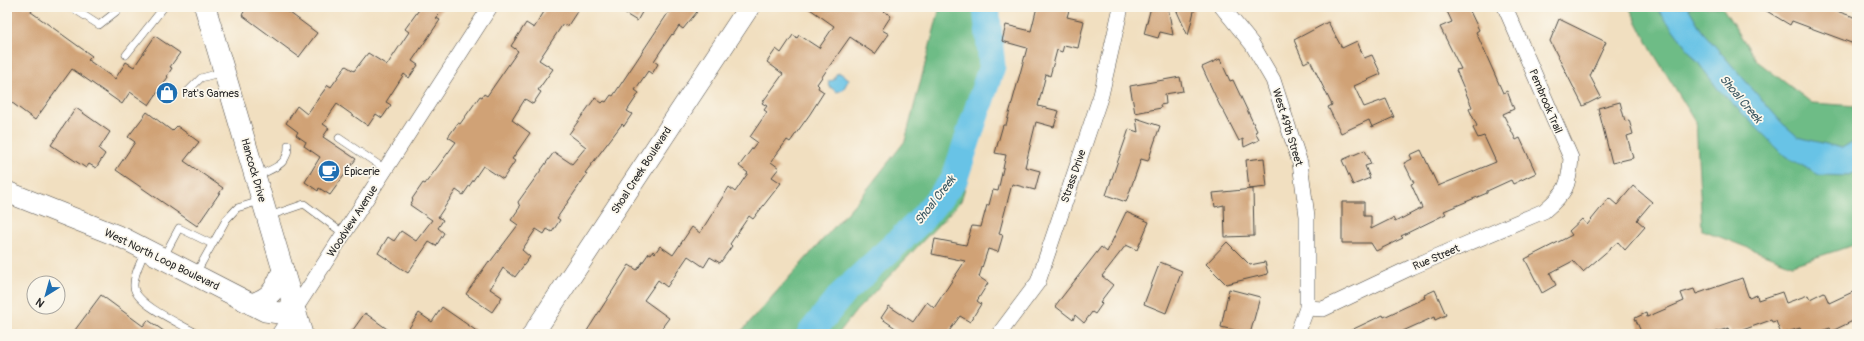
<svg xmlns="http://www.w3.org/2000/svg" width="1864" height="341" viewBox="0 0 1864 341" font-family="Pangolin,sans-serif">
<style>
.forest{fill:#6ebc86;stroke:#4c7458}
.water{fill:#68c3e6;stroke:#4a7788}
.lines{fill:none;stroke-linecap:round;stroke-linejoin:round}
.river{stroke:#68c3e6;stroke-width:27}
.building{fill:#d0a276}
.lane-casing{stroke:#494641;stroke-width:8}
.street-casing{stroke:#494641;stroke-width:16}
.secondary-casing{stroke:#494641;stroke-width:22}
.lane{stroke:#fff;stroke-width:7}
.street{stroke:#fff;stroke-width:15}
.secondary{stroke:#fff;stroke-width:21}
.labels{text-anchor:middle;stroke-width:3.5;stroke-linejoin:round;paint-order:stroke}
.poi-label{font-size:11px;fill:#2b2b2b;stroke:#fbf7ec;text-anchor:start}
.street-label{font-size:11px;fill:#2b2b2b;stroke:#fbf7ec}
.water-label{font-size:12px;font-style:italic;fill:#3d5963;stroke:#fbf7ec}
</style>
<rect width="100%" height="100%" fill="#fbf7ec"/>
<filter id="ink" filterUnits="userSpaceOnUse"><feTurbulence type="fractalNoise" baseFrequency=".025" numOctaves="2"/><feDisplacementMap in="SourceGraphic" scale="8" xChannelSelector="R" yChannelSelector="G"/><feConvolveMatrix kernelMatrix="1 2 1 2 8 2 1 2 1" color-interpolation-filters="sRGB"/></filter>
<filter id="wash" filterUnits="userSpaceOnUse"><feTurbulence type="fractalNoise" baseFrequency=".012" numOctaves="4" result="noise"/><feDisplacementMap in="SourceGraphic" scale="16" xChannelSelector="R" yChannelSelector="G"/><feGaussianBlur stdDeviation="0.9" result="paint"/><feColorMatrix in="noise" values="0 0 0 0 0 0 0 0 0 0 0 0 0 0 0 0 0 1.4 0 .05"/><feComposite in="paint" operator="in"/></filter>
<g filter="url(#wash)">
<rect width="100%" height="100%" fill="#f1dfc0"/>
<g class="forest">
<polygon points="940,7 1000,7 998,43 1000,73 961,201 856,311 838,334 739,334 865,192 905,141"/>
<polygon points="1629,7 1722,7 1757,61 1812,103 1857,106 1857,244 1792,265 1702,230 1696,122 1652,51"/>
</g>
<g class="water">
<polygon points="1656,7 1688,7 1702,31 1782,123 1798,137 1842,148 1857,139 1857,171 1849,176 1819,175 1785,156 1718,89"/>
<polygon points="840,73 849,79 843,90 837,92 830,87 828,81 834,80 836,74"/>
</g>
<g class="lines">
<polyline class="river" points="810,334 842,294 919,222 954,180 992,66 986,7"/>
</g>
<g id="blocks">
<g class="building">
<polygon points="7,7 34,7 31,12 92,56 88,60 115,79 126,62 134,67 155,36 180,53 170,67 172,68 167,76 168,77 149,105 130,92 122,104 72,69 35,120 7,99"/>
<polygon points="247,7 282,7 317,33 299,57 242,15"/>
<polygon points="421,7 443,7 436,18 440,20 412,61 418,65 409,78 404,74 386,102 391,105 382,118 376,114 368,126 337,104 323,124 329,128 323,137 356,159 330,195 319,188 318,191 305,182 320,157 304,146 306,142 296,135 298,132 286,123 297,106 307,114 328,85 331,87 346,66 354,71 368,53 387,65 409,32 405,29"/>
<polygon points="547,7 580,7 567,27 563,24 539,60 553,69 538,90 541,92 533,104 525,99 512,120 530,133 512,159 515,161 503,179 483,166 463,195 456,190 438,217 443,220 438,228 444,233 436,246 429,242 408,273 378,253 388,237 394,241 401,231 416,241 432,220 410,205 413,200 412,199 423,183 425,184 456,142 448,137 458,123 460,124 480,96 482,97 484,94 487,96 518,51 511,46 526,23 534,28"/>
<polygon points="614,7 645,7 637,21"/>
<polygon points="672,7 690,7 697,12 683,29 679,26 673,35 672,34 654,61 658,64 652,74 648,71 635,90 639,93 627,111 632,114 624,126 622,124 585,173 587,174 557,218 560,220 552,232 547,229 544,234 536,229 522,250 530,257 515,277 503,268 490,289 502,297 492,312 466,294 489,261 490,262 518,225 511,220 520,207 518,202 554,152 572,164 586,147 569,134 595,98 602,103 604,101 606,102 611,95 613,96"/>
<polygon points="807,7 878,7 891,16 882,30 889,34 875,54 850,37 817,84 819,86 818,88 824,92 810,114 790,142 787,140 771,162 779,168 772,177 781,183 753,219 749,216 730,244 732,246 720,263 710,257 704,267 688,256 667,287 658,280 644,300 669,318 657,334 585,334 629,265 637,270 649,253 651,254 653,251 655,253 660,246 673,255 692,227 700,233 729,187 735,192 748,173 739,166 757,142 750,137 767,112 764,110 767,106 762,103 783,74 767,62 776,49 781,53 793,35 797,38 799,35 819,48 834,26"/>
<polygon points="1037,7 1070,7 1067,17 1084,21 1078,48 1064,45 1062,52 1057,50 1050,76 1046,74 1038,106 1059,111 1054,127 1036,122 1025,167 1040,171 1035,190 1012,184 999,234 1003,235 998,252 988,249 979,277 988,283 977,301 981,304 970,322 960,316 947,334 904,334 881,318 889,306 913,322 927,302 934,308 965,261 932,254 935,239 966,245 972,226 981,227 987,205 989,205 993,190 998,191 1006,155 995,153 1003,125 1006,125 1027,48 1002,41 1006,25 1031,31"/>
<polygon points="1151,7 1168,7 1173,35 1160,32 1158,38 1144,34"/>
<polygon points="1175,7 1195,7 1188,36"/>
<polygon points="1445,7 1468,7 1479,30 1476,32 1503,93 1507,91 1514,109 1503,114 1516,140 1520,138 1536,173 1513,184 1511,180 1487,191 1487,193 1444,211 1446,214 1401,236 1403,238 1376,251 1371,243 1342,243 1342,202 1364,202 1364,216 1371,216 1371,229 1393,218 1395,222 1422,208 1411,184 1414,183 1404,163 1412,159 1410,155 1421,150 1438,186 1496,162 1484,136 1478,138 1473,128 1477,126 1469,109 1472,107 1456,70 1461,69 1440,27 1452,22"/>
<polygon points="1760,7 1825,7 1857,18 1857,35 1854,44 1792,21 1790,25"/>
<polygon points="1559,19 1606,42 1590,76 1601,97 1583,106 1550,41"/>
<polygon points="1328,22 1342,48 1357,41 1364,58 1372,55 1381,74 1354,86 1364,107 1386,99 1394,117 1372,127 1369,120 1341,133 1328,107 1332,105 1310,60 1304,63 1294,40"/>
<polygon points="1220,59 1230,81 1233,80 1257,131 1255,132 1259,140 1244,147 1243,139 1239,141 1223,110 1220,106 1202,67"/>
<polygon points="1180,77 1183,91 1165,94 1166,104 1160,105 1161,108 1135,113 1130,86"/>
<polygon points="1620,102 1625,121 1629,120 1633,134 1627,136 1633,158 1612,163 1598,108"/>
<polygon points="76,108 110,132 99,149 105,154 96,168 89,164 86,168 51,145"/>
<polygon points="147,112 172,131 177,126 199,142 184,161 223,188 197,226 116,170 135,142 128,137"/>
<polygon points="1136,118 1160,126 1148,161 1141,159 1126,202 1106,195 1129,129 1138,132"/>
<polygon points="1365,150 1371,164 1365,166 1370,178 1353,185 1342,160"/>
<polygon points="1264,158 1267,187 1249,189 1246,160"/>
<polygon points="1633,186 1652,202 1637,220 1645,227 1625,250 1618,242 1583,272 1573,261 1550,273 1556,285 1542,293 1525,259 1572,235 1569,231 1582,219 1587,225 1609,198 1617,205"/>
<polygon points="1253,189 1254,236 1225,237 1224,205 1215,207 1213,193"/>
<polygon points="1126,212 1149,222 1137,250 1126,245 1102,276 1113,285 1100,302 1102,304 1095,314 1092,312 1084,323 1075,315 1073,320 1055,306 1101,247 1107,252"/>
<polygon points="1227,242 1250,265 1265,262 1268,274 1226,284 1206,264"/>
<polygon points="1160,262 1182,271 1166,313 1144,304"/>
<polygon points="1742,278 1749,298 1757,295 1758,300 1782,292 1786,303 1808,295 1810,299 1824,292 1829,303 1857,290 1857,319 1832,331 1830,328 1812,334 1805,334 1804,330 1801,331 1800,328 1781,334 1776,321 1772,322 1771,320 1737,332 1736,331 1731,333 1729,328 1710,334 1642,334 1635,318 1646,313 1647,317 1684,301 1681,293 1694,289 1696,294"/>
<polygon points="1229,289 1260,297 1250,334 1221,327"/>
<polygon points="1435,290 1446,315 1435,320 1434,317 1403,331 1405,334 1343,334 1383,315 1384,317 1425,298 1424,295"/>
<polygon points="101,295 143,326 148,320 168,334 72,334"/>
<polygon points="442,307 481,334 418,334 409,328 419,313 432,322"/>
<polygon points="365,313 394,334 350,334"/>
</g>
</g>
</g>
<g filter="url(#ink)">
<use href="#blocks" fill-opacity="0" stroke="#494641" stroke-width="1"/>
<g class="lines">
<g class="lane-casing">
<g id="lane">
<polyline points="71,7 99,25 122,7"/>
<polyline points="126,55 164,7"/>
<polyline points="188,91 201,78 223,72"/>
<polyline points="339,138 385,169"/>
<path d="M258,176C273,168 289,165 288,145"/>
<polyline points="269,216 304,204 344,234"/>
<path d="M145,251C141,262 133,275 134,287C136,305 183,325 198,334"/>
<polyline points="164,256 179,228 212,244"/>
<polyline points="196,273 226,220 237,208 260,201"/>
</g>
</g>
<g class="street-casing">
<g id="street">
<polyline points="1222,7 1252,44 1273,80 1300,163 1307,216 1307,308 1297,334"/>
<path d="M1307,308L1323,309L1412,267L1544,211C1566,192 1569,187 1571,158L1505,7"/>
<polyline points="279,334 490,7"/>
<polyline points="999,334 1038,282 1101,95 1121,7"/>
</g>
</g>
<g class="secondary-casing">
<g id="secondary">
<polyline points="205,7 302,334"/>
<polyline points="7,192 123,238 265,311 279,313 295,311"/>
<path d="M251,304C272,298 275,289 283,270"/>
<polyline points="533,334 749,7"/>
</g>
</g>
<use href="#lane" class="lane"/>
<use href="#street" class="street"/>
<use href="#secondary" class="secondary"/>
</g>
</g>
<defs>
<g id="shop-disc" transform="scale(1.15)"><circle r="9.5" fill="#1f6fb2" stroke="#fbf7ec"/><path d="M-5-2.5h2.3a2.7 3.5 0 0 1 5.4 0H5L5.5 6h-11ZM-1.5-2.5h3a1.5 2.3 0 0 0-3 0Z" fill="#fff"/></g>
<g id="cafe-disc" transform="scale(1.15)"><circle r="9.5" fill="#1f6fb2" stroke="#fbf7ec"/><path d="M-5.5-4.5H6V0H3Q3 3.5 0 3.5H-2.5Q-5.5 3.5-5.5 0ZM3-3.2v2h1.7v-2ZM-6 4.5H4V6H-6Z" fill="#fff"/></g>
</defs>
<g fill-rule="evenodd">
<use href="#shop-disc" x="167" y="93"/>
<use href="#cafe-disc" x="329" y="171"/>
</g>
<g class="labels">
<g class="poi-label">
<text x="182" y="97">Pat's Games</text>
<text x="344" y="175">Épicerie</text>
</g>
<g class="street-label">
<text transform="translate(1546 101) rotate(67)" y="4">Pembrook Trail</text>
<text transform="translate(1288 127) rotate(73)" y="4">West 49th Street</text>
<text transform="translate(254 170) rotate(74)" y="4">Hancock Drive</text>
<text transform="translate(641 170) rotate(-57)" y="4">Shoal Creek Boulevard</text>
<text transform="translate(1073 176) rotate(-71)" y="4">Strass Drive</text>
<text transform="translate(352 221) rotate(-57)" y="4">Woodview Avenue</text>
<text transform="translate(1436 257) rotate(-23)" y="4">Rue Street</text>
<text transform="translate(162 259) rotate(26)" y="4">West North Loop Boulevard</text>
</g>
<g class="water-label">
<text transform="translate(1741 99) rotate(50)" y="4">Shoal Creek</text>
<text transform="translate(935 200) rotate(-52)" y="4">Shoal Creek</text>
</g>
</g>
<rect width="1864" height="341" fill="none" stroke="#fbf7ec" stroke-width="24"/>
<g transform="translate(46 295) rotate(217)"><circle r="19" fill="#fbf7ec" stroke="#a8a59f"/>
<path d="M0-3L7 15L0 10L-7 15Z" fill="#1f6fb2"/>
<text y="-6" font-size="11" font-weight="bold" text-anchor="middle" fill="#2b2b2b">N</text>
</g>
</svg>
